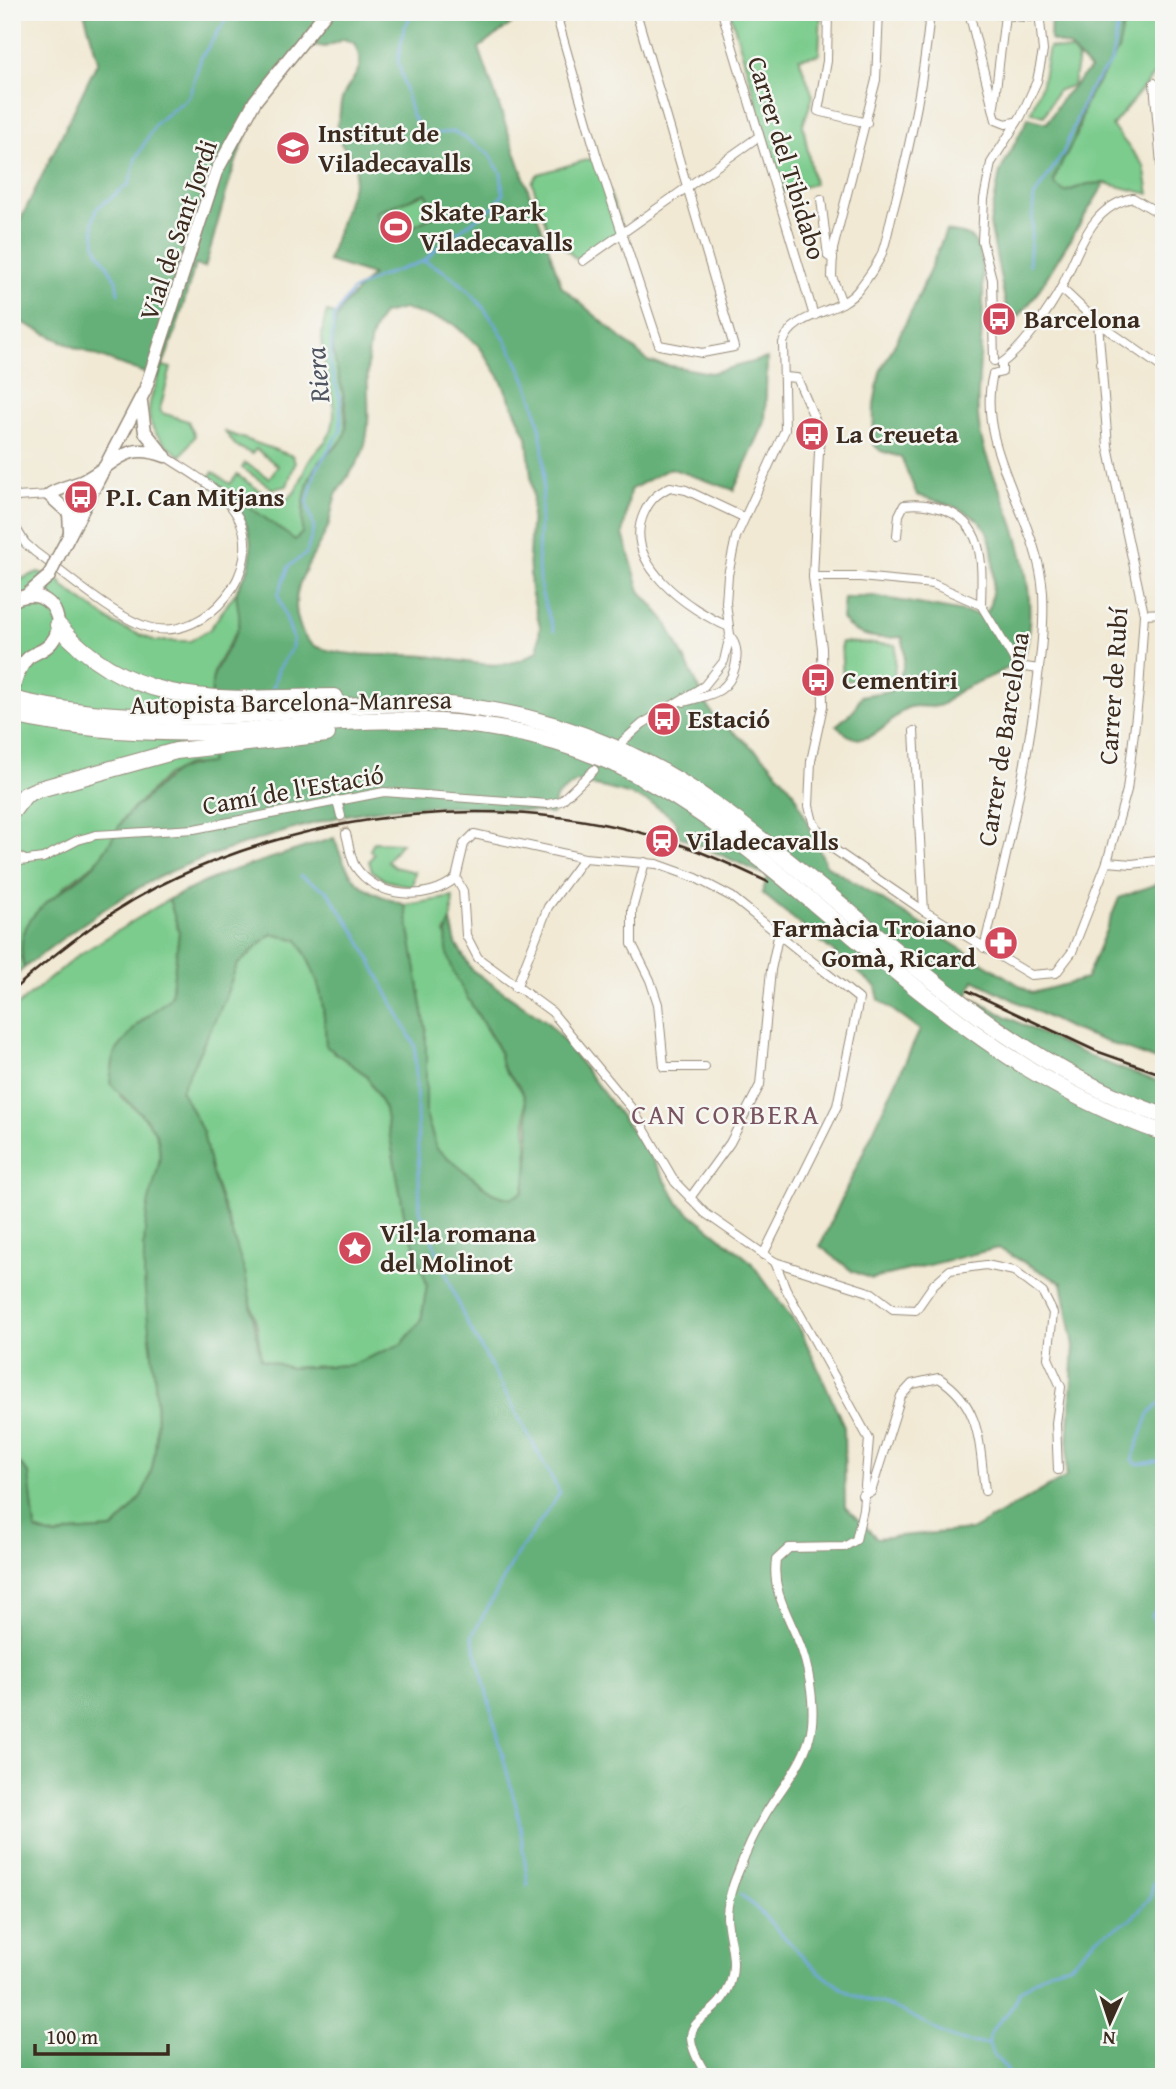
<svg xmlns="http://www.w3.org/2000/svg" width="1176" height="2089" viewBox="0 0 1176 2089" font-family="'Gentium Book Plus',serif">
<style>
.green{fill:#7ccc8d;stroke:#5c7b56;stroke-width:2}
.forest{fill:#65b078;stroke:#506d4b;stroke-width:2;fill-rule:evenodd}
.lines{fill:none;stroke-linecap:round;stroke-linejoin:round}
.stream{stroke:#74a8e1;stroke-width:2.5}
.street-tunnel{stroke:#cdc3b0;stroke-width:8;stroke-dasharray:8 4;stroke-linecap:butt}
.street-casing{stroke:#968a79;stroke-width:10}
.secondary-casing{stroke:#968a79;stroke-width:15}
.highway-casing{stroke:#968a79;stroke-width:18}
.street{stroke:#fff;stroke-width:8}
.secondary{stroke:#fff;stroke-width:12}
.highway{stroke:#fff;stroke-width:16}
.rail{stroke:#3b2a1e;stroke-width:2.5}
.secondary-bridge-casing{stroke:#968a79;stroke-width:15;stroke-linecap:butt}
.secondary-bridge{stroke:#fff;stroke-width:12}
.labels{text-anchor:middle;stroke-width:5;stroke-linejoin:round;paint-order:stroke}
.poi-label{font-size:26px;font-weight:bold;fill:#3b2a1e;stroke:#f6f6f2;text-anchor:start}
.street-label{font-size:26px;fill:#3b2a1e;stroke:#f6f6f2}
.water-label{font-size:28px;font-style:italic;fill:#4f5662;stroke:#f6f6f2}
.neighbourhood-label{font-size:28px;letter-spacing:2px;fill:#795460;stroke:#f6f6f2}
</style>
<rect width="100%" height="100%" fill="#f6f6f2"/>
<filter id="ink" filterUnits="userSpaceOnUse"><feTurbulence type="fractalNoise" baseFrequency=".0143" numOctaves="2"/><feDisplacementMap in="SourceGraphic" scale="14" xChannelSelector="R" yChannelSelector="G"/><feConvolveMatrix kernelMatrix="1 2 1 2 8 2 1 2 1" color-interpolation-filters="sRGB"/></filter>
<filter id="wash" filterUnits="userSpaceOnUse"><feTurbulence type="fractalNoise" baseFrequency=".00686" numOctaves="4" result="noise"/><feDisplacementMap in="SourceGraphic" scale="28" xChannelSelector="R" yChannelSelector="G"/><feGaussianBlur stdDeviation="1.57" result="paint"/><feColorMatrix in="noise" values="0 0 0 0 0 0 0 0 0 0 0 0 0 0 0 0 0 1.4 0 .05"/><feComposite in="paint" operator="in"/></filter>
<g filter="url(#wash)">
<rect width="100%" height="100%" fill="#f1e9d4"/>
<g class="green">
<polygon points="730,12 821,12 819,55 799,58 813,96 803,125 814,184 783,192"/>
<polygon points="1126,12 1164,12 1164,97 1159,68 1112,126 1144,166 1149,194 1105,183 1088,184 1064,192 1054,184 1058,167 1077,135 1085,103 1118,50"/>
<polygon points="1049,47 1072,51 1078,58 1073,85 1057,91 1044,116 1031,112 1042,83"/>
<polygon points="597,157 624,234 576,259 548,231 532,182 538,174"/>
<polygon points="426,193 437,215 386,239 376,213"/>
<path d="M327,312L338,315L333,352L343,395L346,431L343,440L319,462L303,505L302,533L295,541L209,477L213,472L230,484L237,475L277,502C296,500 299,483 306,467C314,448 327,446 332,428C342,395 310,359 327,312Z"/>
<path d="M163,366L171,368L160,409L162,413L188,421L195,436L181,456C138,425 145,411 163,366Z"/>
<polygon points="225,432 293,456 295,463 287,486 273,489 242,468 245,463 269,478 278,466 256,449 252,454 236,446"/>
<polygon points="38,572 58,579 65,588 116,625 155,641 190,641 210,629 236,592 241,617 238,628 215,668 212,681 210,763 186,765 166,776 124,818 109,846 94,864 64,887 21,957 24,968 12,979 12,583"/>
<polygon points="841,642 896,645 894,682 843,680"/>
<polygon points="374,842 401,843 387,861 394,867 415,872 412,887 385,880 372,871 369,861 374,854 370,850"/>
<polygon points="453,897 451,921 445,933 463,990 499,1051 503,1067 518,1082 525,1099 528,1173 523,1192 510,1199 492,1193 437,1149 426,1115 426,1030 405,905"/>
<path d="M169,899L179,932L171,997L137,1025L120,1096C133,1107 149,1118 156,1135C168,1165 147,1203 145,1234C140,1309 167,1396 152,1468C145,1497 133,1509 113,1529L70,1532L56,1537L35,1530L29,1474L12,1456V1010L77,956Z"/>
<path d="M271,934L298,940C321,981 324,999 326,1046L366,1075L385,1109L404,1214L427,1285L421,1321L402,1344L351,1365L290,1368L261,1359L257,1325L231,1229L212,1174L203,1132L181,1090L224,1001L237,965Z"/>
</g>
<g class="forest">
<path d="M84,12H527L479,48L562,287L649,362L711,373L767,358L765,422L734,490L670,468L630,490L623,534L640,591L665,620L712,714L767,760L794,792L826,865L1032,993L1086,979L1119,898L1164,881V1063L1069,1028L974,980L967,996C1030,1029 1095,1063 1164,1083V2077H12V1456L29,1474L35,1530L56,1537L70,1532L113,1529C133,1509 145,1497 152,1468C167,1398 142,1325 144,1255C144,1241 145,1226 147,1212C150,1186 167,1161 156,1134C146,1113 124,1101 110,1083L114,1054L137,1025L171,997L179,932L169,899L225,873L334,838C352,886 358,888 405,905L426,1030V1115L437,1149L492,1193L510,1199L523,1192C530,1167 532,1121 524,1096C520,1083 509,1078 503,1067C500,1062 501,1056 499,1051C484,1016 430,961 451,921L456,944L472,970L547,1022L563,1040L648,1152L680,1205L750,1261L801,1331L844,1426L845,1507L877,1538L971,1530L1066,1477L1074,1346L1062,1283L998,1248L872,1279L852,1271L820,1246L920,1030L879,1000L876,987L762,893L768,876L676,835L677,823C652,796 611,789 576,782L556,797L552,814C487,806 417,801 352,814C319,821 286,831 254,841C217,853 180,865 146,884C102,908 63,937 24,968C9,910 62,898 94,865C107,851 113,835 123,820C129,811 139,804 147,797C171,775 174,766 210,763L212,681C217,661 231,647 238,628C243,615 234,602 237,590C240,582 247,574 249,566C258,527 236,501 209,477L295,540L302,533C303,509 303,480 320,461C327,452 342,446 345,434C355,394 317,350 340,312C347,299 362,287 372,275L328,261L354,182L357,162L341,144L337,126C341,116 339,108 342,99C351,74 369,73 354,43L344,39L325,47L308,44C288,67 268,91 254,118C231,164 220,218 205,267L195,265L176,330L158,378L76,348L13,318L16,229L98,61ZM426,193L437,215L386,239L376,212ZM404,309L452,323L479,346L500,378L527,437L533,496L529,556L531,591L540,626L538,650C505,677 463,659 426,656C391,653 355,659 320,648C310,645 303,637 300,626C286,588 312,562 327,529C332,518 331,505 337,493C345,478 359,465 364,448C377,403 354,353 383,314ZM271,934L298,940C321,981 324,999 326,1046L366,1075L385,1109L404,1214L427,1285L421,1321L402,1344L351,1365L290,1368L261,1359L245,1272L212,1174L203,1132L181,1090L224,1001L237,965Z"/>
<polygon points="1051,12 1126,12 1118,50 1085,103 1074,140 1054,178 1054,184 1065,192 1088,184 1105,183 1034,298 1010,327 990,224 1000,172 1028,118 1047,123 1063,97 1090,69 1068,46 1050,40"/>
<path d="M946,231C956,233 969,233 975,242C993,267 975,380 978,415C980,450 996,478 1008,510C1021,544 1032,588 1029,624C1028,632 1029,643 1025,650C1014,672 978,680 959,691C951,695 947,704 938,706C926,709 913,702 902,711C884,727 861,756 837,725L853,711L861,696L890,691C904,675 908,658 902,637C880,639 856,639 842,619L844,598L873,596L981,615L989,609C994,588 997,548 985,528C973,509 936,501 917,495L901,457L881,451L873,444L874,404L880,372L914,307Z"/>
</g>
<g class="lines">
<g class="stream">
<path d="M424,261C459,276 477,297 498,328C527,374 542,412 544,467C544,509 532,554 542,595C545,607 550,619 554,631"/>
<polyline points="1029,265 1034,197 1063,153 1088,91 1111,62 1120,12"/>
<polyline points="118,293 116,280 96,247 93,221 97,208 129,184 136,158 156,123 189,97 201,58 231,12"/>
<polyline points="272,692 278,669 292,648 293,638 278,595 289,566 306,554 314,528 307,503 316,470 341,430 340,399 330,365 334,317 352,291 379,277 424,261 447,239 492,208 503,194 501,173 488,153 455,132 425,134 412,116 398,60 404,28 413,12"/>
<polyline points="300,876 327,891 356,933 415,1046 420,1210 463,1315 560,1493 518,1553 472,1636 519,1818 528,1886"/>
<polyline points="1164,1399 1149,1414 1132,1460 1138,1464 1164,1461"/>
<polyline points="1164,1593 1152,1616 1164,1648"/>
<path d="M740,1894C780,1926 802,1965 848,1992C865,2002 886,2003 904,2012C937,2028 947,2042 988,2044"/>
<path d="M1011,2077C1006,2065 991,2056 989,2044C986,2024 1014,2017 1019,1991L1052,1969L1070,1965L1098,1937L1130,1920L1150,1898L1154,1881L1164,1874"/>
</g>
</g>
</g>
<g filter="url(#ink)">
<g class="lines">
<polyline class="street-tunnel" points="341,816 346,834"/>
<g class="street-casing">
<g id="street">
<polyline points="569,12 558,21 597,157 659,345 702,353 734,347 636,12"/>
<polyline points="722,12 814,316"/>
<polyline points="828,12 827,61 818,111 867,123"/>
<polyline points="969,12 996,120 1006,124 1015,122"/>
<polyline points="975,12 1024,17 1031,17 1033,12"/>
<polyline points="1154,83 1164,199"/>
<polyline points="994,106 1005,15"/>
<polyline points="12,137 12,142"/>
<polyline points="821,199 828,256 833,259"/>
<polyline points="583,261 758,137"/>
<polyline points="1061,288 1098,323 1164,369"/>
<polyline points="842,303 832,277 833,249 876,80 879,12"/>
<polyline points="994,361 992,279 982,241 984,199 991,163 1021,116 1037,81 1043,51 1039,12"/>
<path d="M1002,363C1023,348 1050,309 1062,286C1080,250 1089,207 1133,198L1164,216"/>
<polyline points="993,374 1002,372 1002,363"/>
<polyline points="784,377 797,378 820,431 813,577 822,648 823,706 811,761 809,806 813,822 829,846 924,911 1031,975 1056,973 1072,952 1107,862 1127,790 1139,691 1144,614 1108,446 1098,323"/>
<polyline points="12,488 16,497 12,504"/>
<polyline points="16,497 49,495"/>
<path d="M12,522L25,543L35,552C64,573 117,620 151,628C207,641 266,569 238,517C223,489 190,473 165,456"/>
<path d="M897,536L899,515L904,505C919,503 928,505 942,509C986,523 982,566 981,605"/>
<polyline points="813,577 860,577 933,584 981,605 1018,666 1039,669"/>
<polyline points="1144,614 1164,613"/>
<path d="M729,627C689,610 621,563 644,513C650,500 656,494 670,487L686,490L743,517"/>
<path d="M684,702C707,695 728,695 735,667C738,654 737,646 730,635"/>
<polyline points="914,731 924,911"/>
<path d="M623,741L642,724L704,686L724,661L730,635L726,603L728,575L736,537L785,430L783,343C793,311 840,315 859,289C866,280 874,269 880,258C887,243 889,223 894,207C911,143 924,78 930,12"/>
<polyline points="337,800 341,816"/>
<path d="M346,834C349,844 350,857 355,866C376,899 428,902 456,878"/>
<polyline points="12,853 25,860"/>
<polyline points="12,862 43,858 78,840 96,835 194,829 384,792 548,804 561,801 594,770"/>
<polyline points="645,862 632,910 632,944 650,980 658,1004 664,1067 705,1067"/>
<polyline points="1107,862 1132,864 1164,860"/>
<polyline points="456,878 463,891 466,935 478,958 552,1012 633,1110 675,1182 705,1213 775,1262 872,1293 893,1309 916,1310 934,1284 950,1270 986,1265 1014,1271 1043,1293 1053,1313 1048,1358 1061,1387 1056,1423 1058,1470"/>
<polyline points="456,878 464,844 474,834 584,858 657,864 696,878 732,897 859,999 837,1106 763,1255"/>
<path d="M984,948C1003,870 1021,794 1033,715C1038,675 1045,633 1043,593C1039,520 974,447 993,374"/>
<polyline points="516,988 548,907 584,858"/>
<polyline points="690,1198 730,1143 760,1085 771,970 779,932"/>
<path d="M862,1495L871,1492L901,1396L912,1384L939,1378C982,1406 979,1444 985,1491"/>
<path d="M708,2077C664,2009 718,2030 731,1980C737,1959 728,1938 727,1917C727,1901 733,1884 739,1870C746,1851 756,1830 766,1813C781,1788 801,1767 809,1739C817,1714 810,1674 802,1650C791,1619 771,1593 776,1560L789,1548L844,1547L856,1540L863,1509L869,1439L786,1289L775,1262"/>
</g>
</g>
<g class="secondary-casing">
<g id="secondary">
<polyline points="141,402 145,432 162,453"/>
<path d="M70,531L69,513L49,495C59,487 74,486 85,480C117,463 125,441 165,456"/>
<polyline points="58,557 145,390 216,172 255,101 326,12"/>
<polyline points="27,595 49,576"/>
<path d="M12,601C21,596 29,594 39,597C58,604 64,628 51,643C45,651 35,652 28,658C19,667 15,682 12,694"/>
<polyline points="12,651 15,678"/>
</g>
</g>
<g class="highway-casing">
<g id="highway">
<path d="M58,625C134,714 232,698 335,697"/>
<path d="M12,699C79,716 148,719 216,716C289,713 360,701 433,704C495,707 557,723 613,747C687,778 748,828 810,879C921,971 1025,1068 1164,1116"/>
<path d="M12,715C80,730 147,734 216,732C259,731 301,724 344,722C434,716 524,725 608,761C701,802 775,871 852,935C951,1018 1040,1091 1164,1133"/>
<polyline points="12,812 25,795 36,790 176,751 327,734"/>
</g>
</g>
<use href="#street" class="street"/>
<use href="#secondary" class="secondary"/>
<use href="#highway" class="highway"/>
<g class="rail">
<path d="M12,991C62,947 116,905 177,877C324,809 503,792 660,838C697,849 732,865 768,882"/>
<polyline points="968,991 1096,1051 1164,1075"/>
</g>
<g class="secondary-bridge-casing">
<polyline id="secondary-bridge" points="49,576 58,557"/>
</g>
<use href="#secondary-bridge" class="secondary-bridge"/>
</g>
</g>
<defs>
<g id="school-disc" transform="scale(1.75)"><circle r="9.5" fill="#d1495b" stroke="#f6f6f2"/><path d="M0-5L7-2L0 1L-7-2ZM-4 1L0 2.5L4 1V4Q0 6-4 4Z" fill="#fff"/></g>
<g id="stadium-disc" transform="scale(1.75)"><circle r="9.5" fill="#d1495b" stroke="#f6f6f2"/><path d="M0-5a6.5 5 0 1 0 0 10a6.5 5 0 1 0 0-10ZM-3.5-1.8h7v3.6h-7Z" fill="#fff"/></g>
<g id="bus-disc" transform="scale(1.75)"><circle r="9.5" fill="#d1495b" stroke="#f6f6f2"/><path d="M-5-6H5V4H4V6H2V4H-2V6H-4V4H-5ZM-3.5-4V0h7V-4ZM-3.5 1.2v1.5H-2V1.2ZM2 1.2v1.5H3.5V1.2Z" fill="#fff"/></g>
<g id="station-disc" transform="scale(1.75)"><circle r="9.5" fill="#d1495b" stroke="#f6f6f2"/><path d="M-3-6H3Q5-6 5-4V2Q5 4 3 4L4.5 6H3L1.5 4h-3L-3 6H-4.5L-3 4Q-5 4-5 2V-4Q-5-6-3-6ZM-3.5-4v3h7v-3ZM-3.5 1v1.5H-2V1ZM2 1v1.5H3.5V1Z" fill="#fff"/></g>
<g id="pharmacy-disc" transform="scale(1.75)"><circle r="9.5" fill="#d1495b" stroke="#f6f6f2"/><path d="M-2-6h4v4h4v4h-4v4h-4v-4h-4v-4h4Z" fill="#fff"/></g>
<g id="sight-disc" transform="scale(1.75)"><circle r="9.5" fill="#d1495b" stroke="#f6f6f2"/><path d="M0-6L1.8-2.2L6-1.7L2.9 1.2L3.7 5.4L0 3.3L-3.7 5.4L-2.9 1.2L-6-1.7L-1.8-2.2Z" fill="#fff"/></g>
</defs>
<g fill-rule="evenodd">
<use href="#school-disc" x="293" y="148"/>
<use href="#stadium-disc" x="396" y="227"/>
<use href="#bus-disc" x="999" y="319"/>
<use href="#bus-disc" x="812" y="434"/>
<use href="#bus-disc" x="81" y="497"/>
<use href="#bus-disc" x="818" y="680"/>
<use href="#bus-disc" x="664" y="719"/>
<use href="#station-disc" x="662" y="841"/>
<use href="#pharmacy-disc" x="1001" y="943"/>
<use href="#sight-disc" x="355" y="1248"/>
</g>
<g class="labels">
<g class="poi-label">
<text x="318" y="142">Institut de<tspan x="318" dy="30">Viladecavalls</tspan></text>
<text x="420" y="221">Skate Park<tspan x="420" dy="30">Viladecavalls</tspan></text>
<text x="1024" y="328">Barcelona</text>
<text x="836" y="443">La Creueta</text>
<text x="106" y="506">P.I. Can Mitjans</text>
<text x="842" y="689">Cementiri</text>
<text x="688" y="728">Estació</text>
<text x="686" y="850">Viladecavalls</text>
<text x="976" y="937" text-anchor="end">Farmàcia Troiano<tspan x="976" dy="30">Gomà, Ricard</tspan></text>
<text x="380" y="1242">Vil·la romana<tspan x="380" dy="30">del Molinot</tspan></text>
</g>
<g class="street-label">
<text transform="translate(787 158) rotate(73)" y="9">Carrer del Tibidabo</text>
<text transform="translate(178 230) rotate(-71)" y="9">Vial de Sant Jordi</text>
<text transform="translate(1113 686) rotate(-86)" y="9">Carrer de Rubí</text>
<text transform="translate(291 702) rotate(-1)" y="9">Autopista Barcelona-Manresa</text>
<text transform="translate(1003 739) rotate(-81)" y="9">Carrer de Barcelona</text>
<text transform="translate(293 790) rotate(-10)" y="9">Camí de l'Estació</text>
</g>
<g class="water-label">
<text transform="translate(317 375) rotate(-95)" y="10">Riera</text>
</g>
<g class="neighbourhood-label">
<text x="726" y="1124">CAN CORBERA</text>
</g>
</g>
<rect width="1176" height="2089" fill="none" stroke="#f6f6f2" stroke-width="42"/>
<g transform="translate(1110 2022) rotate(183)" stroke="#f6f6f2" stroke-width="5" paint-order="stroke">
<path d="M0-5L12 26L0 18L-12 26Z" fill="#3b2a1e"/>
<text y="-10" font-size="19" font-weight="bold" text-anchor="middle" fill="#3b2a1e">N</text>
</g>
<path d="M35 2044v10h133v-10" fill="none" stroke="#3b2a1e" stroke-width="3.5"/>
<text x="46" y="2044" font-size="21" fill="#3b2a1e" stroke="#f6f6f2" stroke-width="5" paint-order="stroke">100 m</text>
</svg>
